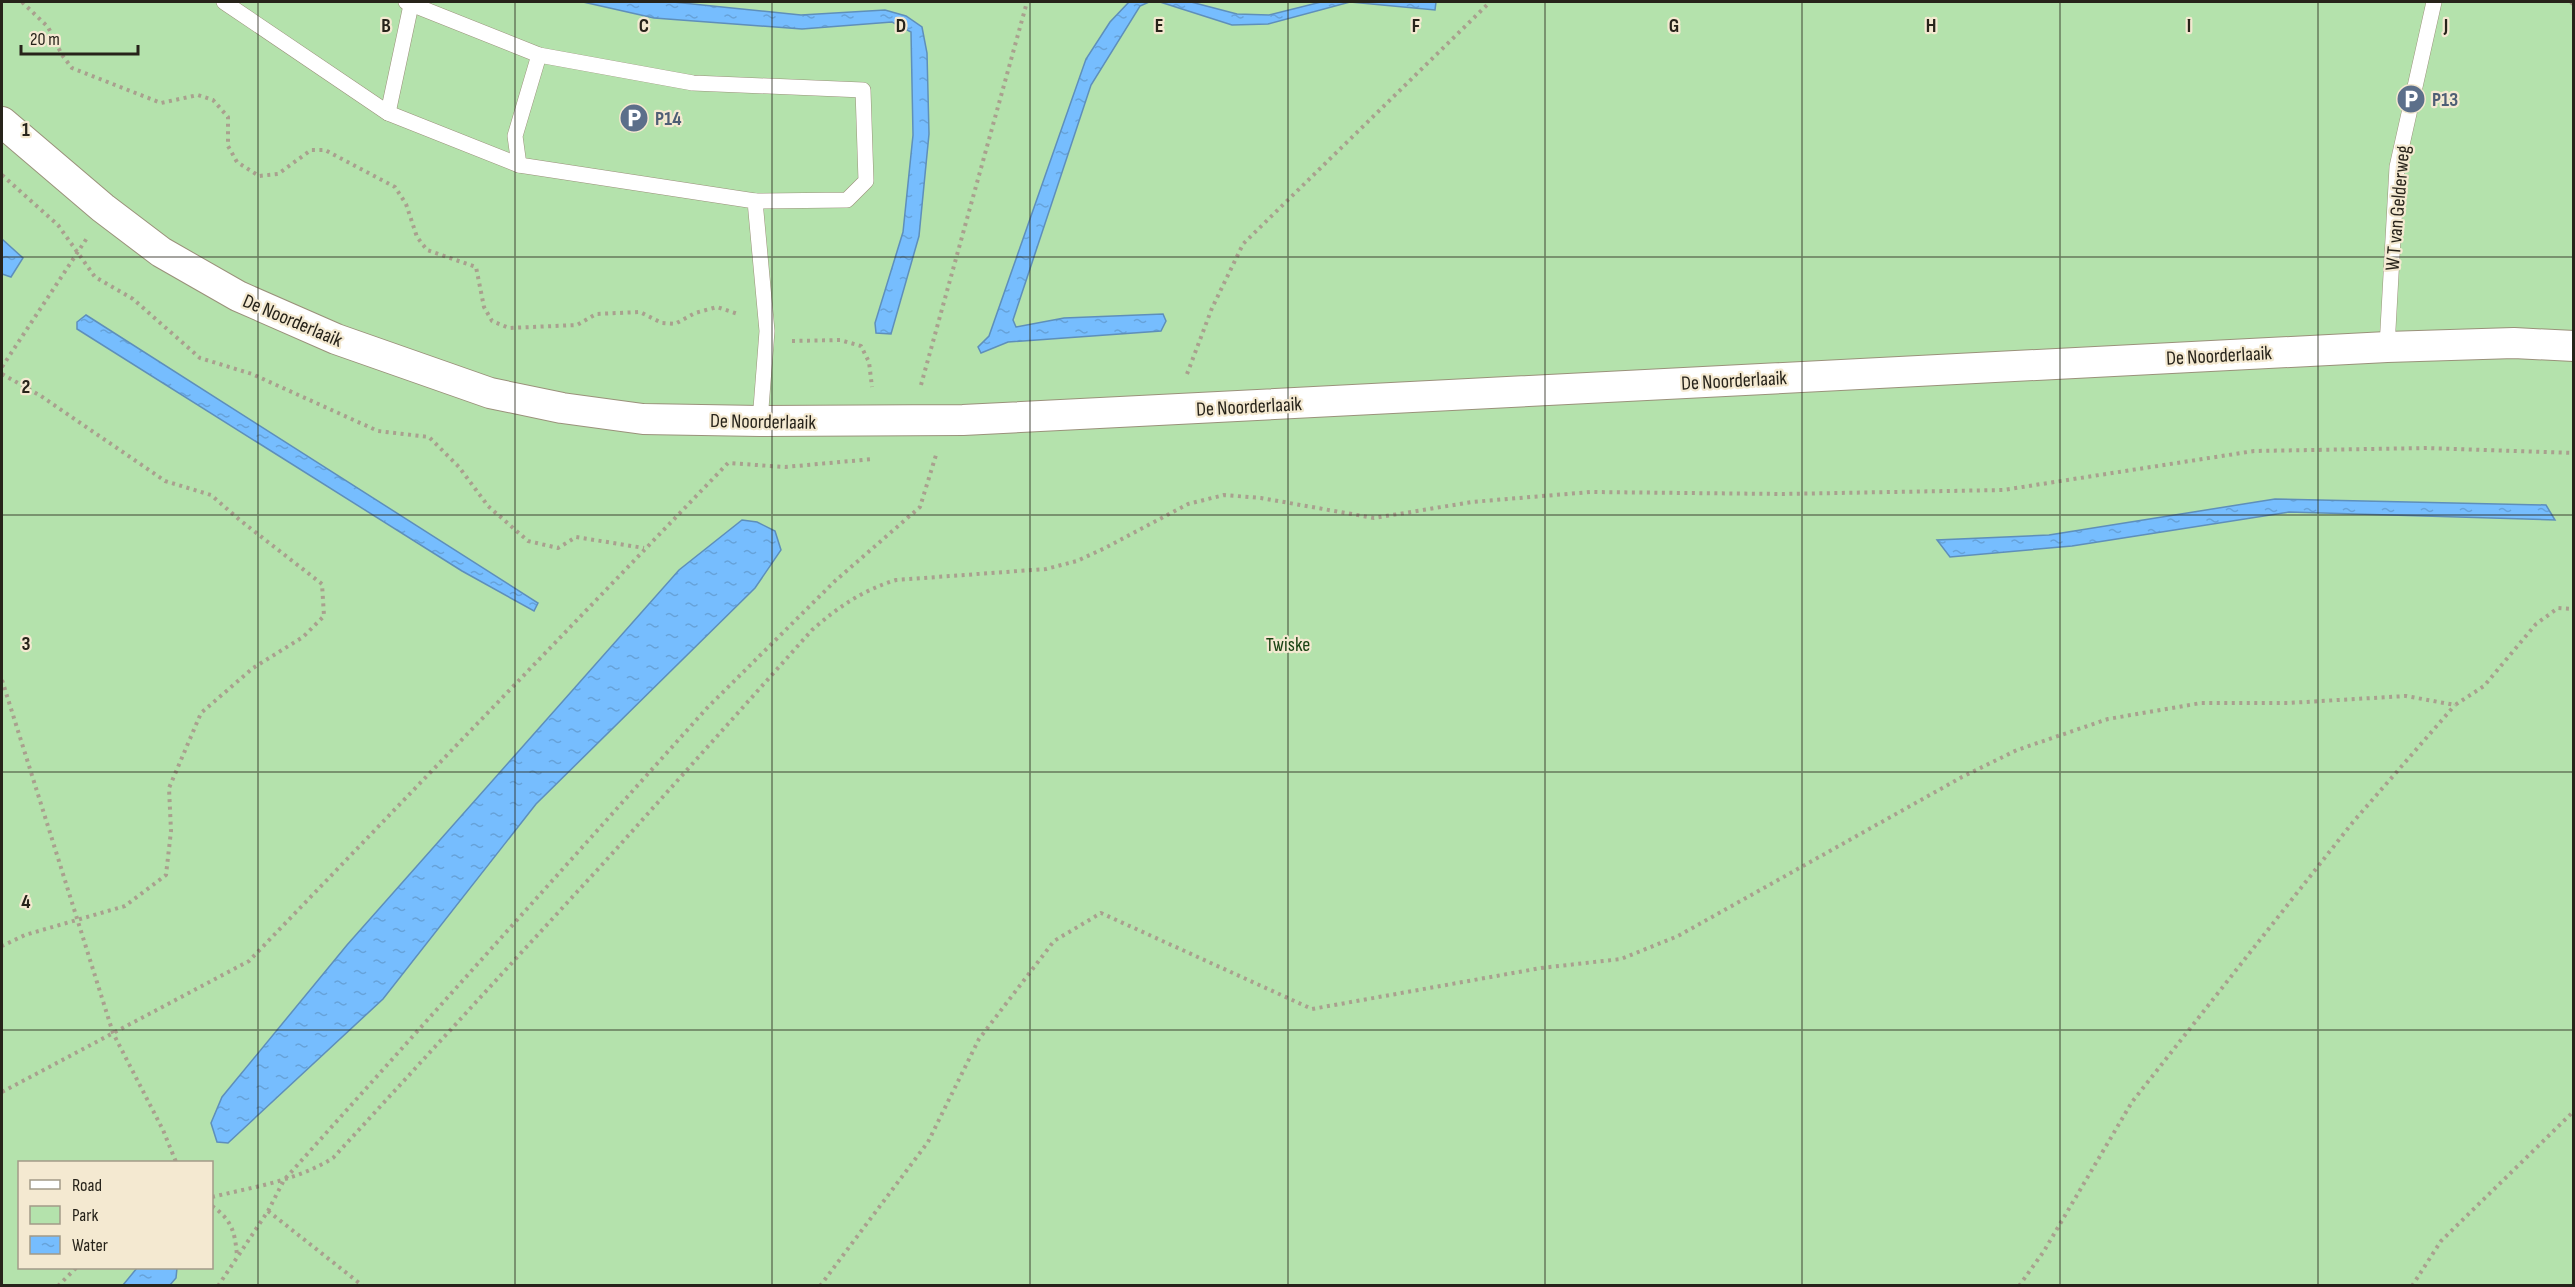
<svg xmlns="http://www.w3.org/2000/svg" width="2575" height="1287" viewBox="0 0 2575 1287" font-family="'Sofia Sans Condensed',sans-serif">
<style>
.park{fill:#b4e2ac;fill-rule:evenodd}
.water{fill:url(#water-ripples);stroke:#5e8fba;stroke-width:1.5}
.lines{fill:none;stroke-linecap:round;stroke-linejoin:round}
.service-casing{stroke:#9a917a;stroke-width:16}
.minor-casing{stroke:#9a917a;stroke-width:32}
.path{stroke:#a9a08e;stroke-width:4;stroke-dasharray:3 4.5;stroke-linecap:butt}
.service{stroke:#fff;stroke-width:15}
.minor{stroke:#fff;stroke-width:30}
.grid{fill:none;stroke:#27231a;stroke-width:1.5;stroke-opacity:0.55}
.labels{text-anchor:middle;stroke-width:4.5;stroke-linejoin:round;paint-order:stroke}
.service-label{font-size:20px;font-weight:bold;fill:#4e5e75;stroke:#f4e9d1;text-anchor:start}
.street-label{font-size:20px;fill:#27231a;stroke:#f4e9d1}
.park-label{font-size:20px;fill:#1a4414;stroke:#f4e9d1}
.grid-label{font-size:20px;text-anchor:middle;font-weight:bold;fill:#27231a;stroke:#f4e9d1;stroke-width:4.5;stroke-linejoin:round;paint-order:stroke}
</style>
<defs>
<pattern id="water-ripples" width="26" height="14" patternUnits="userSpaceOnUse" patternTransform="scale(1.5)"><rect width="26" height="14" fill="#76bdfe"/><path d="M2 4q2-2 4 0t4 0M15 11q2-2 4 0t4 0" fill="none" stroke="#66a2d9"/></pattern>
</defs>
<rect width="100%" height="100%" fill="#f4e9d1"/>
<path class="park" d="M2,2H2573V1285L2,1286ZM20,1162H212V1268H20Z"/>
<g class="water">
<polygon points="583,2 673,2 801,15 885,10 906,16 922,27 927,53 929,134 919,236 891,334 876,333 875,323 903,232 913,135 911,32 892,22 802,29 654,18"/>
<polygon points="1129,2 1149,2 1140,6 1091,85 1013,320 1016,327 1064,318 1163,314 1166,321 1161,331 1008,342 981,353 978,347 989,336 1086,59 1110,22"/>
<polygon points="1160,2 1191,2 1237,14 1269,15 1321,2 1436,2 1435,10 1350,2 1268,24 1232,25"/>
<polygon points="2,239 23,258 11,277 2,274"/>
<polygon points="86,315 538,603 534,611 462,571 77,329 77,322"/>
<polygon points="2275,499 2546,505 2555,520 2289,512 2072,546 1950,557 1937,540 2049,535"/>
<polygon points="742,520 757,522 775,531 781,550 755,588 536,804 383,999 228,1143 217,1142 211,1123 222,1097 347,945 679,570"/>
<polygon points="137,1268 177,1268 176,1278 170,1285 123,1285"/>
</g>
<g class="lines">
<g class="service-casing">
<g id="service">
<polyline points="224,2 388,113 519,165 755,201 767,331 760,421"/>
<polyline points="406,2 539,55 693,83 863,90 866,181 847,200 755,201"/>
<polyline points="388,113 411,5"/>
<polyline points="519,165 515,136 539,55"/>
<polyline points="2387,347 2397,167 2434,2"/>
</g>
</g>
<g class="minor-casing">
<polyline id="minor" points="2,122 103,208 161,252 238,296 336,339 490,393 562,408 643,419 760,421 963,420 2387,347 2514,343 2574,346"/>
</g>
<g class="path">
<polyline points="22,2 48,27 62,55 72,68 161,103 198,95 213,100 228,117 228,146 237,162 259,176 278,174 311,150 325,150 395,187 406,204 417,237 427,250 476,267 484,307 492,321 509,328 577,325 596,314 640,312 662,323 675,324 695,313 717,307 738,314"/>
<polyline points="2571,2 2574,5"/>
<polyline points="2,175 58,225 95,277 133,299 200,358 252,374 378,431 429,437 459,467 488,506 528,541 558,548 576,537 644,548"/>
<polyline points="792,341 840,340 861,346 869,362 872,387"/>
<polyline points="2,367 87,238"/>
<polyline points="2,374 41,396 165,481 211,495 241,521 322,584 324,616 303,637 253,668 201,713 169,788 171,831 166,875 125,906 25,935 2,946"/>
<polyline points="1187,374 1212,308 1243,244 1490,2"/>
<polyline points="921,385 1027,2"/>
<polyline points="2574,676 2574,729"/>
<polyline points="2,680 113,1033 163,1130 176,1162"/>
<polyline points="2,1092 249,961 728,463 785,467 873,459"/>
<path d="M212,1197C253,1187 296,1181 333,1158L610,856L812,630C838,607 863,590 896,580L1046,569L1077,561L1105,548L1188,504L1224,495L1261,498L1374,518L1472,502L1590,492L1782,494L2003,490L2254,451L2427,448L2574,453"/>
<path d="M212,1206C232,1220 235,1232 237,1256"/>
<polyline points="268,1211 363,1286"/>
<polyline points="58,1286 76,1268"/>
<polyline points="218,1286 268,1211 284,1180 707,708 835,581 920,507 936,455"/>
<polyline points="820,1286 928,1142 979,1039 1054,941 1101,913 1312,1009 1541,968 1621,959 1678,936 1962,777 2017,750 2108,719 2201,703 2288,703 2406,696 2455,705 2484,686 2536,624 2558,608 2574,609"/>
<polyline points="2019,1286 2044,1251 2132,1102 2353,822 2455,705"/>
<polyline points="2412,1286 2441,1241 2574,1111"/>
</g>
<use href="#service" class="service"/>
<use href="#minor" class="minor"/>
</g>
<path class="grid" d="M258,2V1286M515,2V1286M772,2V1286M1030,2V1286M1288,2V1286M1545,2V1286M1802,2V1286M2060,2V1286M2318,2V1286M2,257H2574M2,515H2574M2,772H2574M2,1030H2574"/>
<defs>
<g id="parking-disc" transform="scale(1.5)"><circle r="9.5" fill="#5c6f8a" stroke="#f4e9d1"/><path d="M-3.5-5.5H1a3.5 3.5 0 0 1 0 7H-1V5.5H-3.5ZM-1-3.4V-.6H.8a1.4 1.4 0 0 0 0-2.8Z" fill="#fff"/></g>
</defs>
<g fill-rule="evenodd">
<use href="#parking-disc" x="2411" y="99"/>
<use href="#parking-disc" x="634" y="118"/>
</g>
<g class="labels">
<g class="service-label">
<text x="2432" y="106">P13</text>
<text x="655" y="125">P14</text>
</g>
<g class="street-label">
<text transform="translate(2397 208) rotate(-85)" y="7">W T van Gelderweg</text>
<text transform="translate(293 320) rotate(23)" y="7">De Noorderlaaik</text>
<text transform="translate(2219 355) rotate(-3)" y="7">De Noorderlaaik</text>
<text transform="translate(1734 380) rotate(-3)" y="7">De Noorderlaaik</text>
<text transform="translate(1249 406) rotate(-3)" y="7">De Noorderlaaik</text>
<text transform="translate(763 421) rotate(1)" y="7">De Noorderlaaik</text>
</g>
<g class="park-label">
<text x="1288" y="651">Twiske</text>
</g>
</g>
<g class="grid-label">
<text x="386" y="32">B</text>
<text x="644" y="32">C</text>
<text x="901" y="32">D</text>
<text x="1159" y="32">E</text>
<text x="1416" y="32">F</text>
<text x="1674" y="32">G</text>
<text x="1931" y="32">H</text>
<text x="2189" y="32">I</text>
<text x="2446" y="32">J</text>
<text x="26" y="136">1</text>
<text x="26" y="393">2</text>
<text x="26" y="650">3</text>
<text x="26" y="908">4</text>
</g>
<rect width="2575" height="1287" fill="none" stroke="#27231a" stroke-width="6"/>
<rect x="18" y="1161" width="195" height="108" fill="#f4e9d1" stroke="#a29a88" stroke-width="1.5"/>
<rect x="30" y="1180" width="30" height="9" fill="#ffffff" stroke="#a29a88" stroke-width="1.5"/>
<text x="72" y="1191" font-size="18" fill="#27231a">Road</text>
<rect x="30" y="1206" width="30" height="18" fill="#b4e2ac" stroke="#a29a88" stroke-width="1.5"/>
<text x="72" y="1221" font-size="18" fill="#27231a">Park</text>
<rect x="30" y="1236" width="30" height="18" fill="url(#water-ripples)" stroke="#a29a88" stroke-width="1.5"/>
<text x="72" y="1251" font-size="18" fill="#27231a">Water</text>
<path d="M21 45v9h117v-9" fill="none" stroke="#27231a" stroke-width="3"/>
<text x="30" y="45" font-size="18" fill="#27231a" stroke="#f4e9d1" stroke-width="4.5" paint-order="stroke">20 m</text>
</svg>
